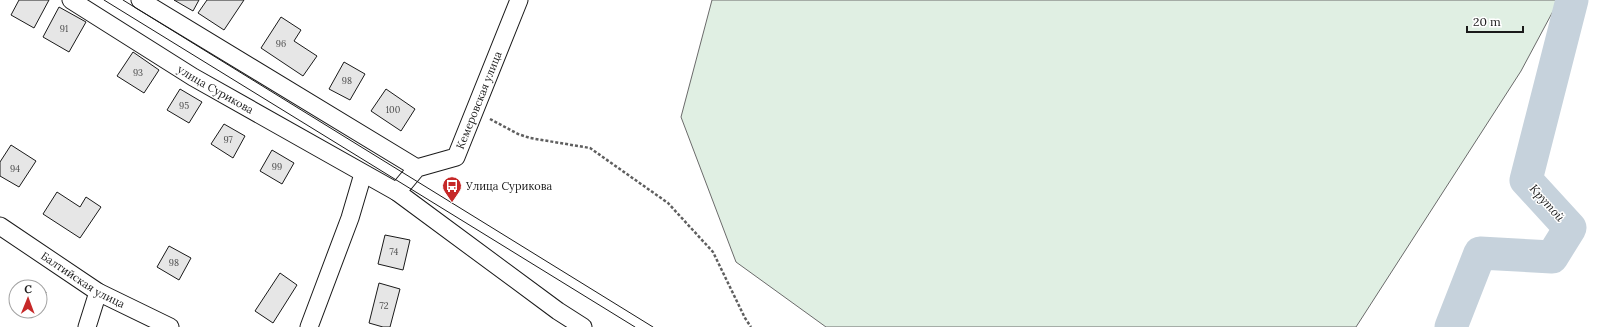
<svg xmlns="http://www.w3.org/2000/svg" width="1603" height="327" viewBox="0 0 1603 327" font-family="Lora,serif">
<style>
.green{fill:#e0efe3;stroke:#6a6a6a}
.lines{fill:none;stroke-linecap:round;stroke-linejoin:round}
.river{stroke:#c6d2dc;stroke-width:33}
.building{fill:#e6e6e6;stroke:#1a1a1a}
.street-casing{stroke:#1a1a1a;stroke-width:19}
.path{stroke:#5f5f5f;stroke-width:2.5;stroke-dasharray:3 2;stroke-linecap:butt}
.street{stroke:#fff;stroke-width:17}
.tram{stroke:#1a1a1a;stroke-width:1}
.labels{text-anchor:middle;stroke-width:3;stroke-linejoin:round;paint-order:stroke}
.number-label{font-size:9px;fill:#4d4d4d}
.street-label{font-size:11px;fill:#1a1a1a;stroke:#fff}
.poi-label{font-size:11px;fill:#1a1a1a;stroke:#fff;text-anchor:start}
.water-label{font-size:12px;font-style:italic;fill:#1a1a1a;stroke:#fff}
</style>
<rect width="100%" height="100%" fill="#fff"/>
<polygon class="green" points="712,0 1559,0 1521,71 1356,327 826,327 736,262 681,117"/>
<g class="lines">
<polyline class="river" points="1451,327 1480,253 1552,257 1570,228 1526,180 1572,0"/>
</g>
<g class="building">
<polygon points="19,0 49,0 34,28 11,15"/>
<polygon points="174,0 199,0 193,11"/>
<polygon points="207,0 244,0 224,30 198,13"/>
<polygon points="59,7 86,22 69,52 43,37"/>
<polygon points="281,17 301,30 294,41 317,56 303,76 261,48"/>
<polygon points="133,52 159,70 144,93 117,76"/>
<polygon points="344,62 365,74 350,100 329,89"/>
<polygon points="180,89 202,102 189,123 167,110"/>
<polygon points="386,89 415,109 401,131 371,111"/>
<polygon points="224,124 245,136 233,158 211,144"/>
<polygon points="11,145 36,161 19,187 0,176 0,162"/>
<polygon points="272,150 294,163 282,184 260,171"/>
<polygon points="57,192 80,207 86,197 101,207 80,238 43,214"/>
<polygon points="385,235 410,240 403,270 378,264"/>
<polygon points="169,246 191,258 179,280 157,267"/>
<polygon points="280,273 297,285 273,323 255,311"/>
<polygon points="18,283 31,287 17,287"/>
<polygon points="379,283 400,289 390,327 383,327 369,323"/>
<polygon points="16,290 16,303 12,302"/>
<polygon points="40,290 46,292 40,309"/>
</g>
<g class="lines">
<g class="street-casing">
<g id="street">
<path id="s1" d="M71,0L193,77L397,192L558,311L583,327"/>
<polyline points="140,0 417,168"/>
<path id="s2" d="M397,192L417,168L456,157L519,0"/>
<path id="s3" d="M0,226L98,292L170,327"/>
<polyline points="87,327 98,292"/>
<polyline points="309,327 350,218 363,174"/>
</g>
</g>
<polyline class="path" points="490,119 518,134 530,138 590,148 668,203 713,252 745,318 751,327"/>
<use href="#street" class="street"/>
<g class="tram">
<polyline points="104,0 635,327"/>
<polyline points="123,0 653,327"/>
</g>
</g>
<defs>
<g id="bus-pin" transform="scale(1)"><path d="M0 17L-7.5 6A9.5 9.5 0 1 1 7.5 6Z" fill="#c62828" stroke="#fff"/><path d="M-5-6H5V4H4V6H2V4H-2V6H-4V4H-5ZM-3.5-4V0h7V-4ZM-3.5 1.2v1.5H-2V1.2ZM2 1.2v1.5H3.5V1.2Z" fill="#fff"/></g>
</defs>
<g fill-rule="evenodd">
<use href="#bus-pin" x="452" y="186"/>
</g>
<g class="labels">
<g class="number-label">
<text x="64" y="32">91</text>
<text x="281" y="47">96</text>
<text x="138" y="76">93</text>
<text x="347" y="84">98</text>
<text x="184" y="109">95</text>
<text x="393" y="113">100</text>
<text x="228" y="143">97</text>
<text x="277" y="170">99</text>
<text x="15" y="172">94</text>
<text x="394" y="255">74</text>
<text x="174" y="266">98</text>
<text x="384" y="309">72</text>
</g>
<g class="street-label">
<text dy="4" stroke="none"><textPath href="#s1" startOffset="170">улица Сурикова</textPath></text>
<text dy="4" stroke="none"><textPath href="#s2" startOffset="133">Кемеровская улица</textPath></text>
<text dy="4" stroke="none"><textPath href="#s3" startOffset="99">Балтийская улица</textPath></text>
</g>
<g class="poi-label">
<text x="466" y="190">Улица Сурикова</text>
</g>
<g class="water-label">
<text transform="translate(1547 203) rotate(48)" y="4">Крутой</text>
</g>
</g>
<g transform="translate(28 299) rotate(1)"><circle r="19" fill="#ffffff" stroke="#a3a3a3"/>
<path d="M0-3L7 15L0 10L-7 15Z" fill="#c62828"/>
<text y="-6" font-size="11" font-weight="bold" text-anchor="middle" fill="#1a1a1a">С</text>
</g>
<path d="M1467 26v6h56v-6" fill="none" stroke="#1a1a1a" stroke-width="2"/>
<text x="1473" y="26" font-size="12" fill="#1a1a1a" stroke="#ffffff" stroke-width="3" paint-order="stroke">20 m</text>
</svg>
